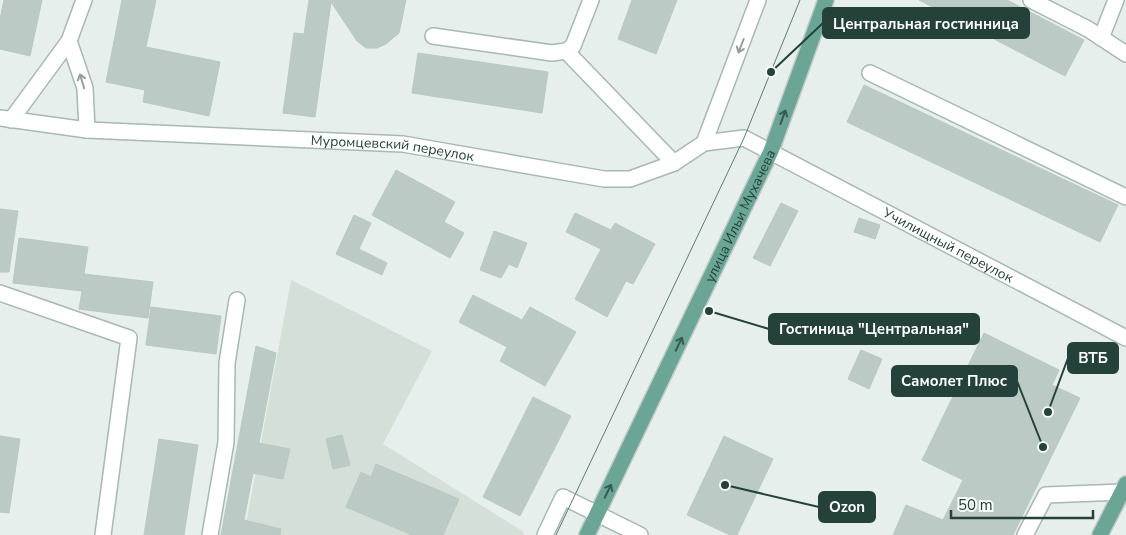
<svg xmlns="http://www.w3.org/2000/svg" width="1126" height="535" viewBox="0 0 1126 535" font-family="'Nunito Sans',sans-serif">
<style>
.built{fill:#d4dfda}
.building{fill:#bbcac4;stroke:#b8c9c2}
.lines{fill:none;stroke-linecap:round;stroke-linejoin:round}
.minor-casing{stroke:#a8b8b2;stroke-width:18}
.major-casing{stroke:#c2cac8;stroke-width:18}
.minor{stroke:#fff;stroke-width:15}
.major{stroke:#6aa596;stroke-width:15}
.tram{stroke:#5f7d75;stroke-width:1}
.oneway{stroke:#92a09c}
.oneway2{stroke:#365b51}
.labels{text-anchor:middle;stroke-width:5;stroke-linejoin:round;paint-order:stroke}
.street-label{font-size:14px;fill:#24423a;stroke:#f7fbf9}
.leader{fill:none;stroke:#24423a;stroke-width:2}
.callout-dot{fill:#24423a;stroke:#f7fbf9;stroke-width:2}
.callout{fill:#24423a;stroke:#24423a;stroke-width:2}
.callout-label{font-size:15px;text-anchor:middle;font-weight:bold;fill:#fff}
</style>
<rect width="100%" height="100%" fill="#e6efeb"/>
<polygon class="built" points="291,280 432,351 383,444 524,532 523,535 244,535"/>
<g class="building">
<polygon points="4,0 42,0 30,56 0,49 0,19"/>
<polygon points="122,0 156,0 146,47 220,62 209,116 143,102 145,90 106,82"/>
<polygon points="309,0 406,0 399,33 386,44 377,48 366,48 357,41 331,2 315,117 283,113 294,33 304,34"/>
<polygon points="632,0 677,0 656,54 618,39"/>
<polygon points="919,0 1007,0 1084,40 1065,76"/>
<polygon points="418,53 548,72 542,113 412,93"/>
<polygon points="864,85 1118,205 1100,242 847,122"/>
<polygon points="396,170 455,202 444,222 464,233 450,258 372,215"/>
<polygon points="781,203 798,211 770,266 753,258"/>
<polygon points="0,209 18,211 9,272 0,272"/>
<polygon points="575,213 611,230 615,223 655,244 633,284 626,281 607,317 575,299 601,249 566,232"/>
<polygon points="354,215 371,223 359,249 387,263 382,275 336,254"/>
<polygon points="859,218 880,225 875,239 854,232"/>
<polygon points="494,231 527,243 517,268 509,264 501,278 480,270"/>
<polygon points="19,238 88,247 84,274 153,282 148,318 79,309 82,291 13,283"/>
<polygon points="473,295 522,320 530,307 576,332 545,386 500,361 507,347 459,322"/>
<polygon points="151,307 221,316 216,354 146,345"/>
<polygon points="984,333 1059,370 1052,385 1080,398 1013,535 893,535 906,505 943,520 963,480 922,460"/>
<polygon points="256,346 276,353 259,443 290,449 283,479 253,473 244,520 281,529 280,535 221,535"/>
<polygon points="861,350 882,359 869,389 848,379"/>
<polygon points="533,397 571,416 520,516 483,497"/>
<polygon points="342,435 350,465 333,469 326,439"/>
<polygon points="0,436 20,439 9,513 0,512"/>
<polygon points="724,436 773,459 737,535 730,535 687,515"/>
<polygon points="159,439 198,445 184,535 144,535"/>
<polygon points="376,464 459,499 443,535 412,535 346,507 361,472 371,477"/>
</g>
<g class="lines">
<g class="minor-casing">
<g id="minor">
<polyline points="1031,0 1088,29 1126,54"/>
<polyline points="433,36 552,53 566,51 573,46 591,0"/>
<polyline points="1101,38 1116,0"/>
<polyline points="69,41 84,0"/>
<polyline points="566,51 674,163"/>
<polyline points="870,73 1126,197"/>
<path id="s1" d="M0,118L87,130L403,144L604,179H630L674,163L704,143L744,138L1126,338"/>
<polyline points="11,120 69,41 85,88 87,130"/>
<polyline points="704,143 758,0"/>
<polyline points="0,293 129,338 103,535"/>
<polyline points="210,535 226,442 227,363 237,300"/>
<polyline points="545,535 563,497 640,535"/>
<polyline points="1025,535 1046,495 1122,492"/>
</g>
</g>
<g class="major-casing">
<g id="major">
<path id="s2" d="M587,535L771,151L826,0"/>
<polyline points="1100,535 1126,484"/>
</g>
</g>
<use href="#minor" class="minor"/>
<use href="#major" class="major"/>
<polyline class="tram" points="556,535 744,138 800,0"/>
</g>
<defs><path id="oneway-shaft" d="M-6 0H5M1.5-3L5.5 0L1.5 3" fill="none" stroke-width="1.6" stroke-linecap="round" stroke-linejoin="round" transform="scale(1.25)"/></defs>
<g class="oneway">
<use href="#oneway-shaft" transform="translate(741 46) rotate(111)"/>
<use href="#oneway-shaft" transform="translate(82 81) rotate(-107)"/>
</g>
<g class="oneway2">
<use href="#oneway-shaft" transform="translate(783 117) rotate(-70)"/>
<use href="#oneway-shaft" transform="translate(679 344) rotate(-64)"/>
<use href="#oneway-shaft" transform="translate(608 491) rotate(-64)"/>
</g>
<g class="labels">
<g class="street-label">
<text dy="5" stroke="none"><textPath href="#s1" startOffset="394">Муромцевский переулок</textPath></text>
<text dy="5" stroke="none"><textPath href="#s2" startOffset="354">улица Ильи Мухачева</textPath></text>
<text dy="5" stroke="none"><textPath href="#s1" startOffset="988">Училищный переулок</textPath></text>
</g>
</g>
<path class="leader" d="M771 72L823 23M709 311L769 329M1048 412L1068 358M1043 447L1017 381M725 485L819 507"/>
<g class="callout-dot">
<circle cx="771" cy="72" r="5"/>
<circle cx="709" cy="311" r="5"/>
<circle cx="1048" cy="412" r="5"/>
<circle cx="1043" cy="447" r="5"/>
<circle cx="725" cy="485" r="5"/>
</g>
<g class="callout">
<rect x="823" y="8" width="206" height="30" rx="5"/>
<rect x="769" y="314" width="210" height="30" rx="5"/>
<rect x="1068" y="343" width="50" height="30" rx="5"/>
<rect x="892" y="366" width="125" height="30" rx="5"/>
<rect x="819" y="492" width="56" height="30" rx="5"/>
</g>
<g class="callout-label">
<text x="926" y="29">Центральная гостинница</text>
<text x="874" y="334">Гостиница "Центральная"</text>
<text x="1093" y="363">ВТБ</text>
<text x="954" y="386">Самолет Плюс</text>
<text x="847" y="512">Ozon</text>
</g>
<path d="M951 510v8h142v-8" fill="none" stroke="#24423a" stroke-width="2.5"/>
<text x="958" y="510" font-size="15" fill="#24423a" stroke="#f7fbf9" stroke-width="4" paint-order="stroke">50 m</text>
</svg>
